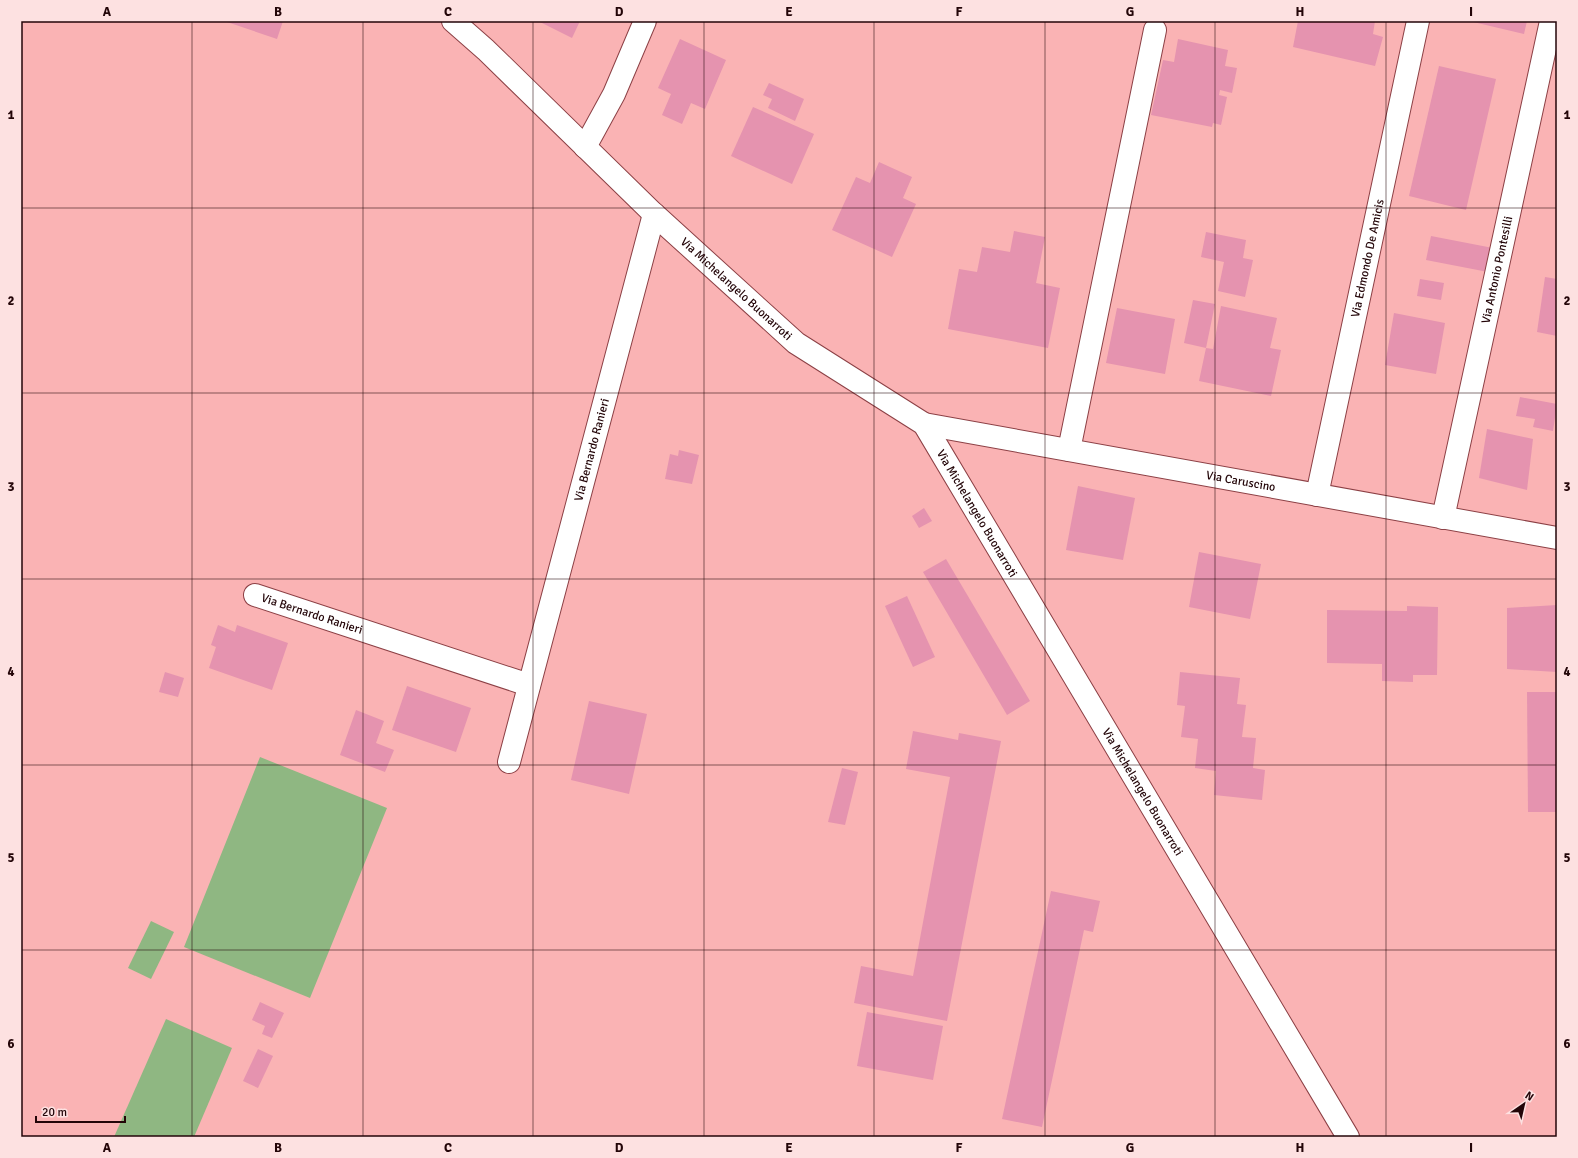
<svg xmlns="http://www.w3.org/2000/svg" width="1578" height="1158" viewBox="0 0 1578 1158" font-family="Signika,sans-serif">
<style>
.green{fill:#8fb782}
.building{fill:#e593af}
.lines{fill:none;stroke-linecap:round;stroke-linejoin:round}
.minor-casing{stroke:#8c4045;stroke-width:24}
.minor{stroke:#fff;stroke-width:22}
.grid{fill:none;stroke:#230508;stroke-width:1;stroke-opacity:0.55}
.labels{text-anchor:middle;stroke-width:4;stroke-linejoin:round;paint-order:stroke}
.street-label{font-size:12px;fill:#230508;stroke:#fde1e1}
.neatline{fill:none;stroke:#230508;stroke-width:1.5}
.grid-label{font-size:13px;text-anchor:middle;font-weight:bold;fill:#230508}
</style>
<rect width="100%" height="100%" fill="#fab3b4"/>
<g class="green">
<polygon points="260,757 387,808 310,998 184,947"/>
<polygon points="151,921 174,932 151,979 128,968"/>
<polygon points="166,1019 232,1048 194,1137 114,1137"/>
</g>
<g class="building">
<polygon points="224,21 283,21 277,39"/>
<polygon points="538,21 580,21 572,38"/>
<polygon points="1298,21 1375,21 1373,34 1383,37 1375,66 1293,47"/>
<polygon points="1469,21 1527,21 1524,34"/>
<polygon points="680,39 726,60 705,109 691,103 682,124 662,115 671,94 658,88"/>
<polygon points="1178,39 1228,50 1225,66 1237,68 1232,93 1220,90 1219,95 1227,97 1221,125 1213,123 1212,127 1151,115 1163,60 1174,62"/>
<polygon points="1439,66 1496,79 1466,210 1409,196"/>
<polygon points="769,83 804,99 795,121 768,108 772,99 763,95"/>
<polygon points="753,107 814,134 792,184 731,156"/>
<polygon points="879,162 912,177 903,198 916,204 892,257 832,230 856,177 870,183"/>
<polygon points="1014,231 1045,237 1036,283 1060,288 1048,348 948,329 959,269 977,272 982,247 1010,252"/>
<polygon points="1206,232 1246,240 1243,258 1253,260 1245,297 1218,291 1224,262 1201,257"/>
<polygon points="1431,236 1493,248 1488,272 1426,260"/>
<polygon points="1545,277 1557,279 1557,336 1537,332"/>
<polygon points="1420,279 1444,283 1441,300 1417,296"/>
<polygon points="1193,300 1215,304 1206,348 1184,343"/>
<polygon points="1221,306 1277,318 1270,348 1281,350 1271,396 1199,381 1206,348 1213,349"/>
<polygon points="1117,308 1175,319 1165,374 1106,363"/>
<polygon points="1394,313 1445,323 1436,374 1385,365"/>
<polygon points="1520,397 1557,404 1553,431 1533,427 1535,419 1516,416"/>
<polygon points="1487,429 1533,439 1527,490 1479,478"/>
<polygon points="679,450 699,455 692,484 665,479 670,454 678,456"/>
<polygon points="1078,486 1135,498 1123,560 1066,550"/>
<polygon points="924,508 932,521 919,528 912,516"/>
<polygon points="1199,552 1261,564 1250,619 1189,607"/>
<polygon points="946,559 1030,701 1007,715 923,572"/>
<polygon points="907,596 935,657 913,667 885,606"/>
<polygon points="1557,605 1557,672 1507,669 1507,608"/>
<polygon points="1407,606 1438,607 1437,675 1413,675 1413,682 1382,681 1382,664 1327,663 1327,610 1407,611"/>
<polygon points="218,625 235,632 237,625 288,643 272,690 209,668 216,647 211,645"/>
<polygon points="165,672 184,678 178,697 159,692"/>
<polygon points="1180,672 1240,678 1237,704 1246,705 1242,737 1256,738 1253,768 1265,770 1262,800 1214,795 1216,771 1195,768 1198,739 1181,737 1185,706 1177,705"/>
<polygon points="407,686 471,708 456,752 392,730"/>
<polygon points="1527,692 1557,692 1557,812 1528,812"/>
<polygon points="589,701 647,714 629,794 571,780"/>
<polygon points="356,710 384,721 376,743 394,750 385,772 340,755"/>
<polygon points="913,731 958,740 959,733 1001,741 947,1021 854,1003 861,966 913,976 950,777 906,769"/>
<polygon points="842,768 858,772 845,825 828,822"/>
<polygon points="1051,891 1100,901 1093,932 1084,930 1042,1127 1002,1119"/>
<polygon points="260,1002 284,1013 272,1038 262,1034 265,1026 252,1020"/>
<polygon points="867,1012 943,1026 933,1080 857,1066"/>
<polygon points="258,1049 273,1056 258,1088 243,1081"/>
</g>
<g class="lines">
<g class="minor-casing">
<g id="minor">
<path id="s1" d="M453,21L486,50L654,214L796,343L924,424L1348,1137"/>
<polyline points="585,147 614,94 645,21"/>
<path id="s2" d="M924,424L1557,538"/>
<polyline points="1069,450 1155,30"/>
<path id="s3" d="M1317,495L1418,21"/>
<path id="s4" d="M1443,518L1551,21"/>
<path id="s5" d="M255,595L529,685"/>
<path id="s6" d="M509,762L654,214"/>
</g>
</g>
<use href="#minor" class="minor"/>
</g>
<path class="grid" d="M192,21V1137M363,21V1137M533,21V1137M704,21V1137M874,21V1137M1045,21V1137M1215,21V1137M1386,21V1137M21,208H1557M21,393H1557M21,579H1557M21,765H1557M21,950H1557"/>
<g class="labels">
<g class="street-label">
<text dy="4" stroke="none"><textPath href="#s3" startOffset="242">Via Edmondo De Amicis</textPath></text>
<text dy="4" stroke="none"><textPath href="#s4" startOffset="254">Via Antonio Pontesilli</textPath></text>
<text dy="4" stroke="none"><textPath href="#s1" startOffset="390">Via Michelangelo Buonarroti</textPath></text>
<text dy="4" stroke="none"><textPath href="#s6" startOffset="323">Via Bernardo Ranieri</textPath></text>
<text dy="4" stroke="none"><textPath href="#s2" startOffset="322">Via Caruscino</textPath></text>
<text dy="4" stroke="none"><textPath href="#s1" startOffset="726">Via Michelangelo Buonarroti</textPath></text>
<text dy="4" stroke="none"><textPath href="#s5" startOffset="60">Via Bernardo Ranieri</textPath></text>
<text dy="4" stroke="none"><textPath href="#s1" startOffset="1050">Via Michelangelo Buonarroti</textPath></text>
</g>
</g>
<rect width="1578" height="1158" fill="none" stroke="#fde1e1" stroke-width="44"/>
<g transform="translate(1524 1104) rotate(34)" stroke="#fde1e1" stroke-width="3" paint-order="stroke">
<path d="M0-3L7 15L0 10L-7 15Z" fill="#230508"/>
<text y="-6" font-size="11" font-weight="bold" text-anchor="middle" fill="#230508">N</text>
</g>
<path d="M36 1116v6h89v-6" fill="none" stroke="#230508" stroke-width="2"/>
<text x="42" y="1116" font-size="12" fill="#230508" stroke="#fde1e1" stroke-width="3" paint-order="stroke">20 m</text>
<rect x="22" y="22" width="1534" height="1114" class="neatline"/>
<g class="grid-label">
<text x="107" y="16">A</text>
<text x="278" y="16">B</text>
<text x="448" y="16">C</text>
<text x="619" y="16">D</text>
<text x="789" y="16">E</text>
<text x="959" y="16">F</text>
<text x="1130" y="16">G</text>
<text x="1300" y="16">H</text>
<text x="1471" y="16">I</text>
<text x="11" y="119">1</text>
<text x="1567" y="119">1</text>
<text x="11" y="305">2</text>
<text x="1567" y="305">2</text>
<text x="11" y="491">3</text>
<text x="1567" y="491">3</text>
<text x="11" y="676">4</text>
<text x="1567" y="676">4</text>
<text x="11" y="862">5</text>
<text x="1567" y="862">5</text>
<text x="11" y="1048">6</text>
<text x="1567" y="1048">6</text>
<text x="107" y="1152">A</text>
<text x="278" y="1152">B</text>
<text x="448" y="1152">C</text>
<text x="619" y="1152">D</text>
<text x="789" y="1152">E</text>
<text x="959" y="1152">F</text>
<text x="1130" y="1152">G</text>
<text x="1300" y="1152">H</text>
<text x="1471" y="1152">I</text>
</g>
</svg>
